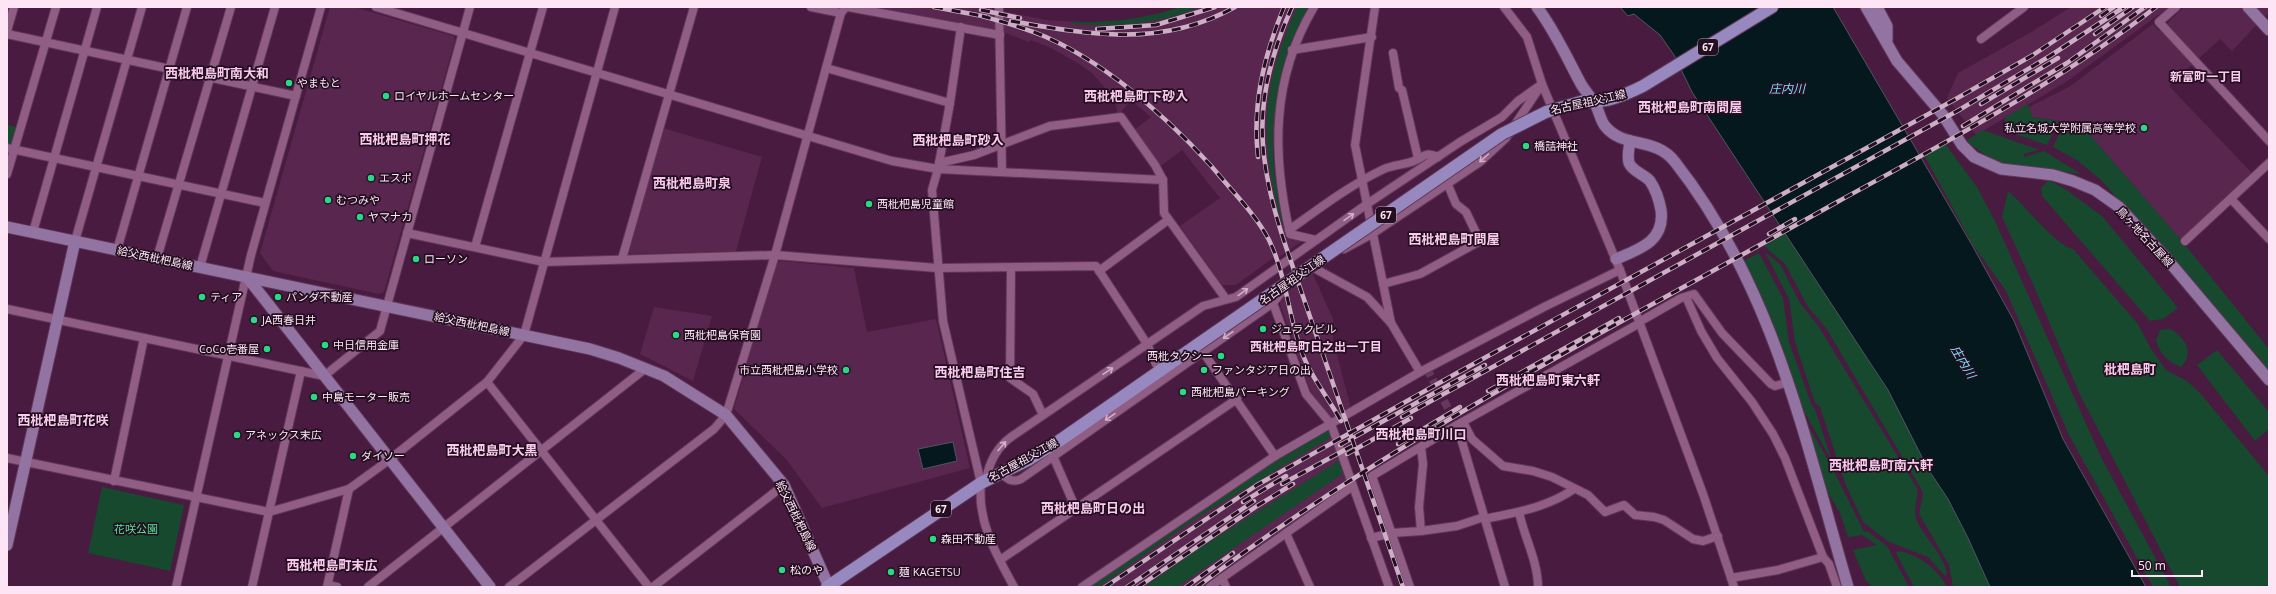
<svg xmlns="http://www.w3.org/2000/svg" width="2276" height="594" viewBox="0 0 2276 594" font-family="'Open Sans','Noto Sans JP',sans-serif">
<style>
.built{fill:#59264f}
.green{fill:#16492d}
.water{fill:#05181d;stroke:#4f565e}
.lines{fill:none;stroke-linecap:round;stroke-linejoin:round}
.street-tunnel{stroke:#64395b;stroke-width:8;stroke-dasharray:8 4;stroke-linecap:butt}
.street-casing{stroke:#5f3858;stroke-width:10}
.secondary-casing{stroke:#5f3858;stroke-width:13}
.primary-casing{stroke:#5f3858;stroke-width:14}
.street{stroke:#905d84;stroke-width:8}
.secondary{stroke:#9373a1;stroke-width:11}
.primary{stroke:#9789bf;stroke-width:12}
.rail-casing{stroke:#ccaec5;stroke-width:4.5}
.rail{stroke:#230f1f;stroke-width:3;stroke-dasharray:9;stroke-linecap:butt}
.primary-bridge-casing{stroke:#5f3858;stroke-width:14;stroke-linecap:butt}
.primary-bridge{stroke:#9789bf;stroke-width:12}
.oneway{stroke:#d1afc8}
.poi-dot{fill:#2ad885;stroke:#230f1f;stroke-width:1.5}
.labels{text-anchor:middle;stroke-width:3.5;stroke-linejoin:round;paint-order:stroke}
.shield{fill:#230f1f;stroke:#bca5b6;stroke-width:1}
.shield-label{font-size:10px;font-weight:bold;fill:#fde5f6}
.poi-label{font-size:11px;fill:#fde5f6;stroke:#230f1f;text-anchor:start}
.street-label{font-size:11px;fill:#fde5f6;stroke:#230f1f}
.park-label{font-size:11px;fill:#52e696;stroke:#230f1f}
.neighbourhood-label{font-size:12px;font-weight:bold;fill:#f9caed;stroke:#230f1f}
.water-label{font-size:12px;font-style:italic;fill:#79dff9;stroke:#230f1f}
.quarter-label{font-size:13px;font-weight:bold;fill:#f9caed;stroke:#230f1f}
</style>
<rect width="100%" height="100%" fill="#491b40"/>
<g class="built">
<polygon points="330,7 354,7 453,36 455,40 384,292 379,294 273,271 260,253"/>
<polygon points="874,7 983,7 996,9 996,30"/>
<polygon points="1181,7 1311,7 1290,48 1282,77 1273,139 1273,166 1285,229 1305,239 1275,260 1273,258 1236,285 1222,285 1180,226 1220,198 1182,150 1161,166 1135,129 1151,117 1131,100 1118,116 1115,102 1108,92 1093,74 1081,65 1051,48 1031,40 1029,42 1003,32 1002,11 1046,20 1100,23 1146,18"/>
<polygon points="2071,7 2169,7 2066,82 1976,135 1947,98 1958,73 2033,31"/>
<polygon points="2184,7 2269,7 2269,16 2267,14 2232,51 2220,39 2169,86 2252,173 2181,240 2090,135 2068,122 2032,117 2029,107 2069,87 2153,24 2159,31"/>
<polygon points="663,128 762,157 736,251 631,254 629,252"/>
<polygon points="781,261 854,268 867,332 936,319 970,468 822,508 786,459 734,409 776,262"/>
<polygon points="1312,272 1333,319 1333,339 1350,405 1349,411 1334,419 1330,418 1311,392 1280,304 1281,294"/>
<polygon points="654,307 712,316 693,381 640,354"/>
<polygon points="1327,428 1350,485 1251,551 1203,587 1087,587"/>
</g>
<g class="green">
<path d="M1181,7H1200C1159,25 1115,27 1071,24V22C1109,23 1145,19 1181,7Z"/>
<path d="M1297,7H1311C1283,53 1268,112 1274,166C1275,185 1280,204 1284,223L1282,224C1258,138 1261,88 1297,7Z"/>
<polygon points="2028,104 2032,117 2058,121 2047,145 2003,130 2006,117"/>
<polygon points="2064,122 2068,122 2090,135 2181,240 2269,349 2269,372 2102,181 2077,160 2053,147"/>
<polygon points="7,124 17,128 13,142 10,144 7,144"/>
<polygon points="1983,130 2039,150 2024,154 2024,157 2044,151 2081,174 2005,164 1987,156 1966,141"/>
<polygon points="1943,141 1977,187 1995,221 2101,457 2171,587 2153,587 2069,435 2006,291 1973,245 1923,153"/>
<polygon points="2049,180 2065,189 2102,216 2178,308 2163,319 2150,321 2042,196 2041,188"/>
<path d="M2008,191C2024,204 2055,245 2073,249L2138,324L2151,349L2166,370L2187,381L2200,393L2269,476V587H2180L2080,395L2033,284L2002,217Z"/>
<polygon points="1785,234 1888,390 1928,469 1948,499 1968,538 1990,587 1953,587 1949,565 1919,514 1923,494 1920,487 1826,328 1808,307 1785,264 1764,246"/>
<path d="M1765,252L1780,264L1800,303L1819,327L1917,488C1919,499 1912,510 1917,521C1925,539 1945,555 1947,575L1945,576L1928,557L1889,542L1863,522L1845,483L1820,407L1815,403L1795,342L1789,299Z"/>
<polygon points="1759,253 1783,298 1789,342 1812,406 1815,409 1832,461 1802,408 1768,312 1744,263 1745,260"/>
<path d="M2170,329C2185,337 2195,353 2181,367C2167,361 2161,355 2156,341L2160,330Z"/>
<polygon points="2217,350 2269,412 2269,429 2255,441 2197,365"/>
<polygon points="1807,424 1831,465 1864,532 1867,531 1887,546 1909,587 1873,587 1866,581 1853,550 1877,545 1862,535 1848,537 1840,513 1827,491"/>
<polygon points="1327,428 1331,437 1197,518 1099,587 1087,587 1275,460"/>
<polygon points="1340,460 1345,472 1177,587 1144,587 1204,545"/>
<polygon points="102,487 184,505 170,571 88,553"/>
<path d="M1901,551C1921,557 1937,568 1947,587H1914L1897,555L1896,552Z"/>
</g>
<g class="water">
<polygon points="1620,7 1833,7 1972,245 2014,321 2063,439 2146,587 1990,587 1968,538 1948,499 1928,469 1888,390 1692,92 1674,55 1660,35 1634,14 1628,16"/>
<polygon points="953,442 957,461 923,469 918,449"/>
</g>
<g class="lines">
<polyline class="street-tunnel" points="1427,369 1457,425"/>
<g class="street-casing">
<g id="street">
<polyline points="376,7 892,161 938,169 1163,180 1164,213 1226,299"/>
<polyline points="811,7 841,13"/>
<polyline points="848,7 1000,35"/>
<polyline points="999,7 1002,172"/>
<path d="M1314,7C1271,79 1272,154 1290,234L1316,240"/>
<polyline points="1375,7 1355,145 1391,323 1420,372"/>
<polyline points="1504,7 1527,37 1542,84 1620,270 1703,494 1734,587"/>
<polyline points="2176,7 2159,22 2269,141"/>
<path d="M961,27L950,103L938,169L932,190L943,321L981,483C977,522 996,554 1014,587"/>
<polyline points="7,31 14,7"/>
<polyline points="7,34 296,96"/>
<polyline points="1981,39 2024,7"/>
<polyline points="1292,50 1372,37"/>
<polyline points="1393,53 1399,88 1402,90 1418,158"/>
<polyline points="826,68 950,103"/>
<polyline points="7,148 265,203"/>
<polyline points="939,163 974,155 1050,126 1121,117 1155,165 1163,180"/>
<polyline points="7,174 56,7"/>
<polyline points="2231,199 2269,239"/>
<path d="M1289,230C1320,208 1350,185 1384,169C1393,165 1404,165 1414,161C1425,157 1424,151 1438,157"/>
<polyline points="33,232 97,7"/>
<polyline points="407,233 544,262 775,255 937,268 1096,266 1147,344 1156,364"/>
<polyline points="75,241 142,7"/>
<polyline points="2185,241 2269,163"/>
<polyline points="475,247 543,7"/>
<polyline points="1344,249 1372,234 1480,162 1506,138 1538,90"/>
<polyline points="117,250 187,7"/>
<polyline points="157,258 231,7"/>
<polyline points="622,259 694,7"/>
<polyline points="200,267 275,7"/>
<polyline points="1011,268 1010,378 1033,394 1043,415"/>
<polyline points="1314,268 1367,297 1391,323"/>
<polyline points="1099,271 1168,220"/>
<polyline points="1383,284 1420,274 1480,241 1466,212 1456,204 1448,185"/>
<polyline points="1686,297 1701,331 1717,358 1752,402 1773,434 1785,458 1823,557 1829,564 1837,587"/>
<polyline points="1273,303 1306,394 1331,424 1353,486"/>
<polyline points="7,309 324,376 380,331 470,7"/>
<polyline points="1639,322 1681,298 1694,294 1722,333 1771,384 1775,386 1789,382"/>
<polyline points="1203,352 1275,456"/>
<polyline points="487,382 649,587"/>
<polyline points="1463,422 1472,439 1503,466 1533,471 1552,477 1588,495 1605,512 1624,505 1635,515 1654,517 1664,520 1693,539 1703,541 1718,536"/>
<polyline points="1053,456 1076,509"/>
<polyline points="7,458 269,512 349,489 389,460 487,382 524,335 615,7"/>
<path d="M1001,473C1007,479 1012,483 1021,479L1273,303L1285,288"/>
<path d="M986,480C989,463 996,448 1011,437L1203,306L1236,297L1367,204L1460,142L1502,117L1518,101L1542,84"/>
<polyline points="114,481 144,338"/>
<path d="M1519,512C1524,537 1538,561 1538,587"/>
<path d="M1485,519C1517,512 1546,508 1574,489"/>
<polyline points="1421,531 1457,526 1484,517"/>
<polyline points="1286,533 1310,587"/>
<polyline points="1371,538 1392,533 1421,531 1419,507 1423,464 1421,447"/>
<polyline points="1000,560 1237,399"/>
<polyline points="1731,578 1778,570 1823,557"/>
<polyline points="328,585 337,587"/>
<polyline points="176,587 251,255 321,7"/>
<polyline points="252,587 301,371"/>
<polyline points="327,587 349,489"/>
<polyline points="368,587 646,368"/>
<polyline points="509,587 714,429 726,415 775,255 841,13 846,7"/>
<polyline points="653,587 784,485"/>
<polyline points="1082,587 1275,456 1420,372 1544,307 1620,270"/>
<polyline points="1210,587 1222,578"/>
<polyline points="1226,587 1222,578 1353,486 1389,587"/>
<polyline points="1410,587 1372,476 1457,425"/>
<polyline points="1505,587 1457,425 1640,323"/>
</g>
</g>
<g class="secondary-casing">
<g id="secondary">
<path d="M1537,7C1555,31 1567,58 1581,84C1585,91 1591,97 1595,104C1599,110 1600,120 1605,126C1623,149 1655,136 1675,162C1774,288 1804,437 1848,587"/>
<polyline points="1866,7 1897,61 1943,115 1962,145 1974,157 2001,169 2053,175 2073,181 2095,190 2119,207 2166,258 2269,380"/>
<polyline points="1877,7 1887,26 1887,40"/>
<polyline points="2248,7 2269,30"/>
<polyline points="7,227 590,349 619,358 664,376 726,415 784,485 829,587"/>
<path d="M1616,259C1640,249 1665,241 1661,210C1659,199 1656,190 1650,181C1644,174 1633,172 1629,163C1627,156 1629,148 1630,141"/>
<polyline points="247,277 490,587"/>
<polyline points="7,545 75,241"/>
</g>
</g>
<g class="primary-casing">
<g id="primary">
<path d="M1584,101C1604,104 1625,95 1643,86L1772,7"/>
<polyline points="827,587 981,483 1030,459 1059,441 1197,345"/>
</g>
</g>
<use href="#street" class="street"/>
<use href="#secondary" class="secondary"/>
<use href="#primary" class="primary"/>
<g class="rail-casing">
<g id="rail">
<polyline points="934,7 988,17"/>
<path d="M1292,7C1252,96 1255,156 1286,247L1403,587"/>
<polyline points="981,10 1020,18"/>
<path d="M982,16C1003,22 1026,28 1046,37C1114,67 1184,132 1231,189C1245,205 1259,221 1269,240C1286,275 1288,314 1301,350C1310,376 1328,397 1341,421"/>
<polyline points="2101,16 2114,7"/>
<path d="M1011,21C1090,35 1162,48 1235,7"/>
<polyline points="1097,29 1156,25 1215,7"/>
<polyline points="2095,34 2133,7"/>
<polyline points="1981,104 2058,58"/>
<polyline points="1963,126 2067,63 2145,7"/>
<path d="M1258,157C1252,103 1264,56 1284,7"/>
<polyline points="1769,234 1795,219"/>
<polyline points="1488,391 1619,318"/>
<polyline points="1402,417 1959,110 2050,56 2124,7"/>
<polyline points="1398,444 1460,407"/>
<polyline points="1340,445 1485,365"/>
<polyline points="1347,454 1411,418"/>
<polyline points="1282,484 1352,446"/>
<polyline points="1243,502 1286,476"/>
<polyline points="1105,587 1257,485 1457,373 1954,100 2033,55 2105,7"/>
<polyline points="1127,587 1254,501"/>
<polyline points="1138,587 1257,506 1293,484"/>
<polyline points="1186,587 1233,553"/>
<path d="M1197,587C1396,436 1622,323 1839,201C1948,141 2058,83 2156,7"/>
</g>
</g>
<use href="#rail" class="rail"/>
<g class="primary-bridge-casing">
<polyline id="primary-bridge" points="1197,345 1502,134 1546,112 1584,101"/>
</g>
<use href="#primary-bridge" class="primary-bridge"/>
</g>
<defs><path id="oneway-shaft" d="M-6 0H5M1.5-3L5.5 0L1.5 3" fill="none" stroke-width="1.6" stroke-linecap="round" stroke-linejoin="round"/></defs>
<g class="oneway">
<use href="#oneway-shaft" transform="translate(1484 158) rotate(138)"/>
<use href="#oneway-shaft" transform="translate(1349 217) rotate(-35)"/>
<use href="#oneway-shaft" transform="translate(1243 292) rotate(-36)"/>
<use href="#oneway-shaft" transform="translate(1228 335) rotate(145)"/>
<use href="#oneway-shaft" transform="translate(1108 371) rotate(-34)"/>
<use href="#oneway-shaft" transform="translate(1110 417) rotate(146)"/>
<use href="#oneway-shaft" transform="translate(1002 446) rotate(-49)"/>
</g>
<g class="poi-dot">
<circle cx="289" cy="83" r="4"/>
<circle cx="386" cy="96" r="4"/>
<circle cx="2144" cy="128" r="4"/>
<circle cx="1526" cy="146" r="4"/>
<circle cx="371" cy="178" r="4"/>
<circle cx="328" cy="200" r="4"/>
<circle cx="869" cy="204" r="4"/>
<circle cx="360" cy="217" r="4"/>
<circle cx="416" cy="259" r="4"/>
<circle cx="202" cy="297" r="4"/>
<circle cx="278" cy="297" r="4"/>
<circle cx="254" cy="320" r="4"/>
<circle cx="1263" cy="329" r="4"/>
<circle cx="676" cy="335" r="4"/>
<circle cx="325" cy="345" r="4"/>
<circle cx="267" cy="349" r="4"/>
<circle cx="1221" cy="356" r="4"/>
<circle cx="846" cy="370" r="4"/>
<circle cx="1204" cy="370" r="4"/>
<circle cx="1183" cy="392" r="4"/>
<circle cx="314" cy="397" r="4"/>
<circle cx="237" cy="435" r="4"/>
<circle cx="353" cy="456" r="4"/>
<circle cx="933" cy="539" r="4"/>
<circle cx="782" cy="570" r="4"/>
<circle cx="891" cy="572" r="4"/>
</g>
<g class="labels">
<g class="shield">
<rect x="1698" y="39" width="20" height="16" rx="3"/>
<rect x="1376" y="207" width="20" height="16" rx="3"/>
<rect x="931" y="501" width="20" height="16" rx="3"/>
</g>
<g class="shield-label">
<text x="1708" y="51">67</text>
<text x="1386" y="219">67</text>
<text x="941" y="513">67</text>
</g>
<g class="poi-label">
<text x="297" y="87">やまもと</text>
<text x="394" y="100">ロイヤルホームセンター</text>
<text x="2136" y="132" text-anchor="end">私立名城大学附属高等学校</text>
<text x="1534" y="150">橋詰神社</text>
<text x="379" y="182">エスポ</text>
<text x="336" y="204">むつみや</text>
<text x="877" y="208">西枇杷島児童館</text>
<text x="368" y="221">ヤマナカ</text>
<text x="424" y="263">ローソン</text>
<text x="210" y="301">ティア</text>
<text x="286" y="301">パンダ不動産</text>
<text x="262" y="324">JA西春日井</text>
<text x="1271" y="333">ジュラクビル</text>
<text x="684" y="339">西枇杷島保育園</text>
<text x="333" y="349">中日信用金庫</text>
<text x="259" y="353" text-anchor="end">CoCo壱番屋</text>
<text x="1213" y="360" text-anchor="end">西枇タクシー</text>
<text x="838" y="374" text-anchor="end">市立西枇杷島小学校</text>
<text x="1212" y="374">ファンタジア日の出</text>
<text x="1191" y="396">西枇杷島パーキング</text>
<text x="322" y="401">中島モーター販売</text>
<text x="245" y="439">アネックス末広</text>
<text x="361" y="460">ダイソー</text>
<text x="941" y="543">森田不動産</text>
<text x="790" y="574">松のや</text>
<text x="899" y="576">麺 KAGETSU</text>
</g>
<g class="street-label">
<text transform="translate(1588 102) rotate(-13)" y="4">名古屋祖父江線</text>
<text transform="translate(2145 237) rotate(47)" y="4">鳥ヶ地名古屋線</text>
<text transform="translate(155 258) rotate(12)" y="4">給父西枇杷島線</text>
<text transform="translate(1292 280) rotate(-35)" y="4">名古屋祖父江線</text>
<text transform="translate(472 324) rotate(12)" y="4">給父西枇杷島線</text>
<text transform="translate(1023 460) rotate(-29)" y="4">名古屋祖父江線</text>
<text transform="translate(796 516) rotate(64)" y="4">給父西枇杷島線</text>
</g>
<g class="park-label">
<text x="136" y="533">花咲公園</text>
</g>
<g class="neighbourhood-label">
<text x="2206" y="81">新富町一丁目</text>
<text x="1316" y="351">西枇杷島町日之出一丁目</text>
</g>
<g class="water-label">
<text x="1787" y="93">庄内川</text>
<text transform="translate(1963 362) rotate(59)" y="4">庄内川</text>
</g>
<g class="quarter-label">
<text x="217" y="78">西枇杷島町南大和</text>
<text x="1136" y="101">西枇杷島町下砂入</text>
<text x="1690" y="112">西枇杷島町南問屋</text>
<text x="405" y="144">西枇杷島町押花</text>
<text x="958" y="145">西枇杷島町砂入</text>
<text x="692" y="188">西枇杷島町泉</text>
<text x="1454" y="244">西枇杷島町問屋</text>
<text x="2130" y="374">枇杷島町</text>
<text x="980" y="377">西枇杷島町住吉</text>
<text x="1548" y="385">西枇杷島町東六軒</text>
<text x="63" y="425">西枇杷島町花咲</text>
<text x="1421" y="439">西枇杷島町川口</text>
<text x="492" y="455">西枇杷島町大黒</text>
<text x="1881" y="470">西枇杷島町南六軒</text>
<text x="1093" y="513">西枇杷島町日の出</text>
<text x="332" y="570">西枇杷島町末広</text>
</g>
</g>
<rect width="2276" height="594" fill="none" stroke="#fde5f6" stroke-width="16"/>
<path d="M2132 570v6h70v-6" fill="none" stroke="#fde5f6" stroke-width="2"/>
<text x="2138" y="570" font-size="12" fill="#fde5f6" stroke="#230f1f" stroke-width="3" paint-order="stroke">50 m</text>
</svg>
